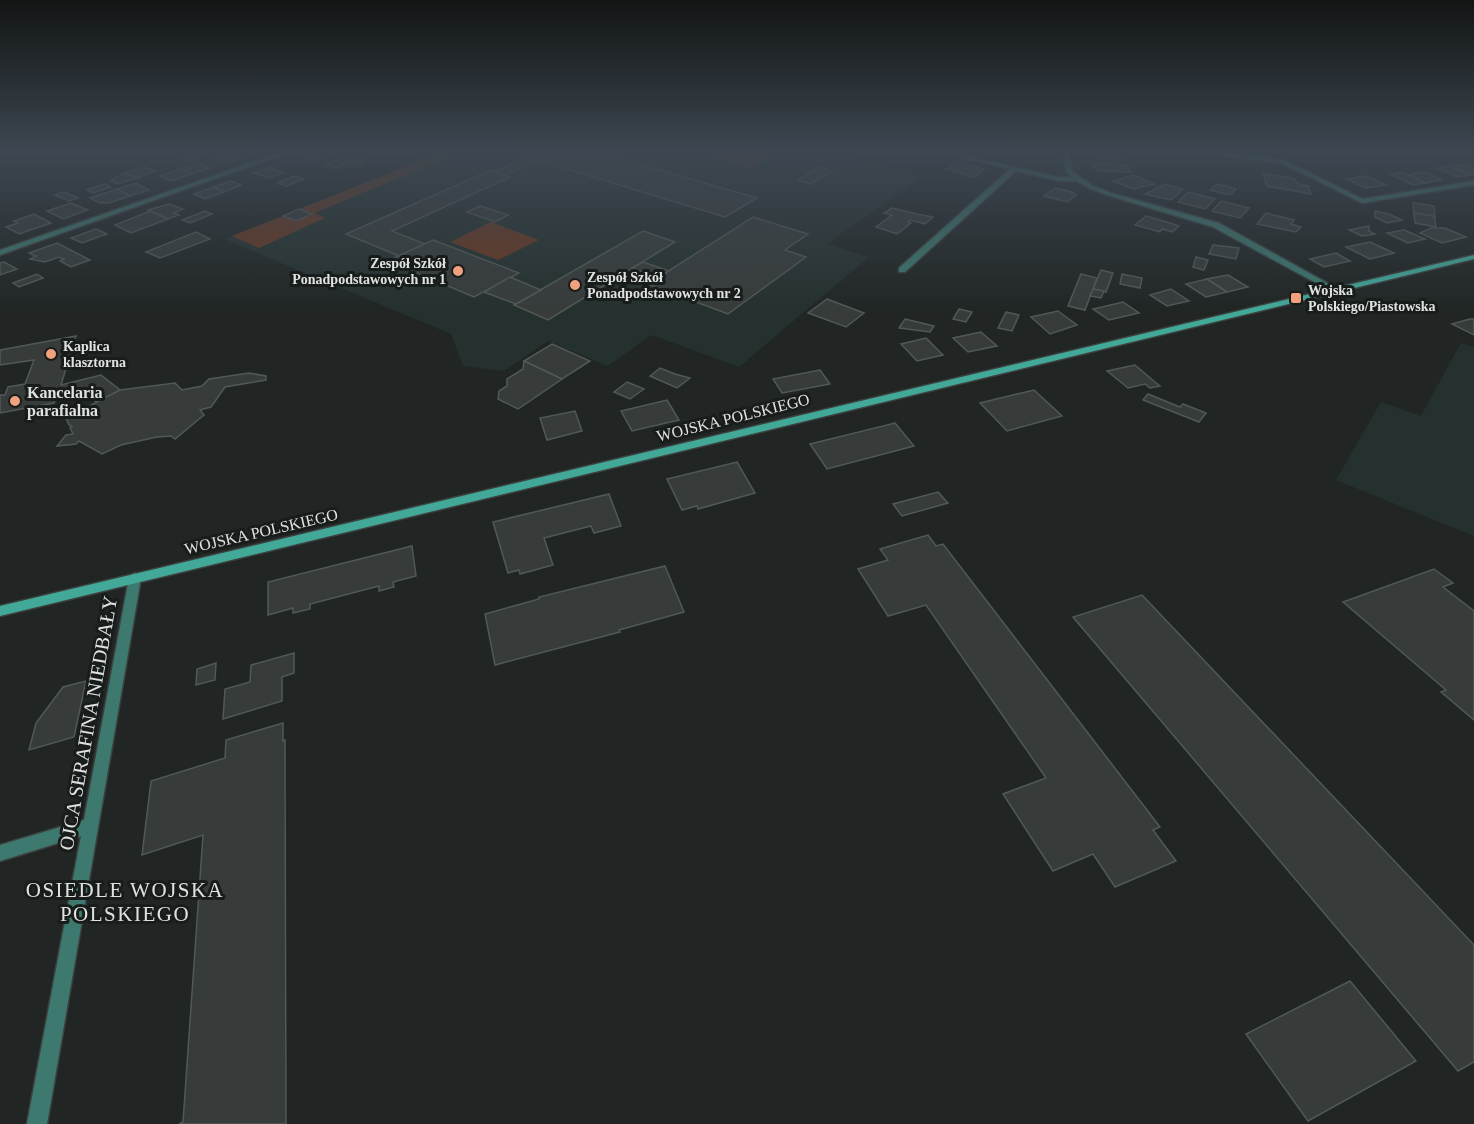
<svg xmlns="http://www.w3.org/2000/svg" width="1474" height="1124" viewBox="0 0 1474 1124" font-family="'Times New Roman',serif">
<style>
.built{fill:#25312f}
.green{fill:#6b3820}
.building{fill:#373c3b;stroke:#525856;stroke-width:1.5}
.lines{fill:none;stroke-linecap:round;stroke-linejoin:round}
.minor-casing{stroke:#3c403f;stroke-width:3}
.secondary-casing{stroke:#3c403f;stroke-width:3}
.minor{fill:#3d796f;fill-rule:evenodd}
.secondary{fill:#42a999;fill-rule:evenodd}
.poi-dot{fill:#f1a17d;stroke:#181d1b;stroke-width:2}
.labels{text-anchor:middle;stroke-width:6;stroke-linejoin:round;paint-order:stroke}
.far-poi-label{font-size:14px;font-weight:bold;fill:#dfe2e1;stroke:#181d1b;text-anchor:start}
.poi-label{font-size:16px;font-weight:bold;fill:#dfe2e1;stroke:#181d1b;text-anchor:start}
.street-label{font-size:16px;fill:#dfe2e1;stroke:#181d1b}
.near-street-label{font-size:20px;fill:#dfe2e1;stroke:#181d1b}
.near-neighbourhood-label{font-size:21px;letter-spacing:1.5px;fill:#dfe2e1;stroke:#181d1b}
</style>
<rect width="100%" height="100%" fill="#212625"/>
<g class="built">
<polygon points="442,152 823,152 921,177 827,244 869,257 739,367 652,335 607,366 548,341 504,371 463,366 451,334 224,239"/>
<polygon points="1461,343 1474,347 1474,536 1336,480 1381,402 1421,416"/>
</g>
<g class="green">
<polygon points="442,152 462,152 314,213 325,218 259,248 232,236 283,216 296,221 311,214 299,209"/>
<polygon points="692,152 780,152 751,168"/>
<polygon points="491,222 539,240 498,260 450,242"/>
</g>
<g class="building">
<polygon points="201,152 218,152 190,161 182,158"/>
<polygon points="232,152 250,155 228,163 213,158"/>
<polygon points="312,152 334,152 339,153 312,161 300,156"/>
<polygon points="510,152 597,152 757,198 725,217"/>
<polygon points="988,152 1022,152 1010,158"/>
<polygon points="1091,152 1120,152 1121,160 1094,157"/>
<polygon points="1302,152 1334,152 1337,154 1328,154 1333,157 1312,157"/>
<polygon points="348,156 365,162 358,164 351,162 336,168 326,165"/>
<polygon points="527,157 539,160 505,175 494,172"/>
<polygon points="956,162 984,169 974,177 946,169"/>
<polygon points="1090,162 1126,165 1131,172 1098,171"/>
<polygon points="197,163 210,168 192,174 179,169"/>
<polygon points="1462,164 1473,169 1474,174 1449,166"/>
<polygon points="1449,166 1470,175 1458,177 1436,168"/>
<polygon points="145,167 155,171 137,178 124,173"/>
<polygon points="269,167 284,173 269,178 254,173"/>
<polygon points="819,167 832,171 811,184 798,180"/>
<polygon points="180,169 192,174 171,181 160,176"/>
<polygon points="491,170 510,177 392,231 425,244 399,256 346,234"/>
<polygon points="1402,172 1408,175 1426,183 1413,185 1390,174"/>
<polygon points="1425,172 1442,180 1426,183 1408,175"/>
<polygon points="124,173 137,178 118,184 110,181"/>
<polygon points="1263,174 1292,178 1300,185 1308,186 1311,194 1267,186"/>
<polygon points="1134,175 1154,184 1134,189 1113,181"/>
<polygon points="295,176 304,179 286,186 277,183"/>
<polygon points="1366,176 1386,185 1366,188 1346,179"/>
<polygon points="231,181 241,185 224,192 213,187"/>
<polygon points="136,183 149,190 130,196 117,189"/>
<polygon points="105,184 111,187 93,193 87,190"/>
<polygon points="1165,184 1183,189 1171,200 1145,194"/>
<polygon points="1217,184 1226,186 1236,189 1230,195 1210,190"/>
<polygon points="213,187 224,192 205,199 194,194"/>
<polygon points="1055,188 1072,192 1076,195 1067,202 1044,196"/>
<polygon points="117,189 130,196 109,203 100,203 90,198"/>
<polygon points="64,192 66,193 78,198 69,201 55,195"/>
<polygon points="1188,192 1215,199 1205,209 1178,202"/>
<polygon points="1221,201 1249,208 1240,218 1212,211"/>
<polygon points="71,203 88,210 63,219 47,211"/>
<polygon points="1413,203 1434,206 1435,217 1414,213"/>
<polygon points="169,204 183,209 174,213 179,215 168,219 148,210"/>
<polygon points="480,206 508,215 495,222 467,212"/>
<polygon points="892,208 917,214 933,217 925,224 910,220 908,222 911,223 897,234 876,227 892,215 884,213"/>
<polygon points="299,209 312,214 296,221 283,216"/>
<polygon points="150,211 168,219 131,233 115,225"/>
<polygon points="205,211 212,214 190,223 182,220"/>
<polygon points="1375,211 1389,214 1402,220 1387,223 1375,217"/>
<polygon points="1266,213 1294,220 1291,224 1301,227 1296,232 1257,224"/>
<polygon points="1414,213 1434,216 1436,227 1415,223"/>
<polygon points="34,214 51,223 19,234 6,227 18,223 14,221"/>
<polygon points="1146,216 1170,223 1179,226 1172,232 1162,229 1160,232 1135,225"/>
<polygon points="753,217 808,234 785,250 806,257 728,314 648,284"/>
<polygon points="1369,226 1369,231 1375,234 1362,236 1349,230"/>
<polygon points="1431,228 1445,228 1466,237 1442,243 1420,233"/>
<polygon points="96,229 107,234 82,243 71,238"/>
<polygon points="1404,230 1425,239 1408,243 1387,233"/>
<polygon points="643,231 675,242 548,320 514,305"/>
<polygon points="196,232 210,239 160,258 146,252"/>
<polygon points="433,240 519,273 474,297 388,261"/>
<polygon points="1370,242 1394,253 1370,259 1346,247"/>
<polygon points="57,243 90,260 71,267 60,261 64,259 59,257 45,262 30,259 36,256 29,253"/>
<polygon points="1213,245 1239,248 1236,259 1209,254"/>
<polygon points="1336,253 1350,261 1324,267 1310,259"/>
<polygon points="1196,257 1208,260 1204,270 1193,267"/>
<polygon points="4,262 17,269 0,275 0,263"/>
<polygon points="643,262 669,271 658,278 632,268"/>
<polygon points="1101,270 1113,273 1106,292 1093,289"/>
<polygon points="37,274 43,278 19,287 13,283"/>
<polygon points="1081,274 1097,278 1085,310 1068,306"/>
<polygon points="1122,274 1142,278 1140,288 1120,284"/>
<polygon points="1228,275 1248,287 1227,292 1207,279"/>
<polygon points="510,277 541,290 516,304 484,292"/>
<polygon points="1207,279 1227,292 1206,297 1186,284"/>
<polygon points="1093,289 1104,291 1101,298 1090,296"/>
<polygon points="1171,289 1189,301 1167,306 1150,295"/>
<polygon points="827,299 864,313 846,327 808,313"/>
<polygon points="1123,302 1139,313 1109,320 1093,309"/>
<polygon points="959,309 972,312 966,322 953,319"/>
<polygon points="1058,311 1077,325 1050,334 1031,317"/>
<polygon points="1006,312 1019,315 1012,331 998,328"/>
<polygon points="905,319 934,326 930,332 899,328"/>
<polygon points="1470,319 1474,319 1474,335 1452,324"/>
<polygon points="981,332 997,346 968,352 953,338"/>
<polygon points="76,336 61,385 101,375 120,390 98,403 77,388 59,391 54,403 0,413 0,395 5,395 8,387 25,384 34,360 0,365 0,350"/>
<polygon points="926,338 943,355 917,361 901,344"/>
<polygon points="552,344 590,361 562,379 524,361"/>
<polygon points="524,361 562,379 518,409 498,399 499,391 507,386 507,379 523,369"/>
<polygon points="1135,365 1155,382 1160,386 1150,388 1145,384 1128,388 1107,371"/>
<polygon points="660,368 675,374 690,378 677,388 650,376"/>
<polygon points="820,370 830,384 782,393 773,379"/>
<polygon points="249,373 266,376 266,380 225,387 211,407 200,410 204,415 175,439 171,436 157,437 121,445 102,454 79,441 76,444 57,446 66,435 73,434 70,428 72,426 69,425 66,418 120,390 175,383 182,390 202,386 209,379"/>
<polygon points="627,382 644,389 630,399 614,392"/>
<polygon points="1034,390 1062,416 1007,431 980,403"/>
<polygon points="1148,394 1180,407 1183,404 1206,413 1199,422 1143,400"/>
<polygon points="667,400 679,420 632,431 621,411"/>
<polygon points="575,411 582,431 547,440 540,418"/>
<polygon points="895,423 914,446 827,469 810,444"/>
<polygon points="737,462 755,493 698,509 697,506 682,510 667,479"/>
<polygon points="938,492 948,503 902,516 893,504"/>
<polygon points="609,494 621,526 594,533 591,526 544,538 553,565 520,574 519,570 508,573 493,522"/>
<polygon points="928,535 936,546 943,544 1160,827 1153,830 1176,861 1115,887 1093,854 1053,871 1003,794 1046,778 926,605 888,616 858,569 888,560 880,549"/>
<polygon points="412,546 416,576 393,582 394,587 379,591 379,586 310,604 310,609 293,613 293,608 268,615 268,582"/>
<polygon points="665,566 684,612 619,630 620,632 495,665 485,614 539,599 539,597"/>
<polygon points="1434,569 1453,583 1443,587 1474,611 1474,720 1441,692 1446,690 1343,602"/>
<polygon points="1142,595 1474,945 1474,1062 1458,1071 1073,617"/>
<polygon points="294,653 294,673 282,677 282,701 223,719 225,689 250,682 251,665"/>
<polygon points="216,663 215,680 196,685 197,669"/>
<polygon points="86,681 74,737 29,750 36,723 63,687"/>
<polygon points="283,723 283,741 285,740 286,1124 179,1124 183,1122 203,835 142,855 151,781 225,758 226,740"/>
<polygon points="1350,981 1416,1061 1308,1121 1246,1034"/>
</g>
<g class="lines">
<g class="minor-casing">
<g id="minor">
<polygon points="282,152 290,152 0,255 0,250"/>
<polygon points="1063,152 1069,152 1072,171 1093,186 1111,193 1219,223 1338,289 1331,291 1213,227 1107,195 1089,188 1077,181 1059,181 1016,171 905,272 899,272 899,268 1010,169 955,156 955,154 1059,177 1072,177 1066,172"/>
<polygon points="1192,152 1211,152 1284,160 1363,199 1474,181 1474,185 1362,203 1281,163"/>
<polygon points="135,573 139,575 141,578 47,1124 27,1124 81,836 0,861 0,845 84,820 129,578 131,575"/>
</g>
</g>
<g class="secondary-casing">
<polygon id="secondary" points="1474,255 1474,259 0,616 0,606"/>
</g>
<use href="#minor" class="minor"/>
<use href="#secondary" class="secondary"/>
</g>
<linearGradient id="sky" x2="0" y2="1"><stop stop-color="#121514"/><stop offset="0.49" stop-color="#3d4751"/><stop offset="1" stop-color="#3d4751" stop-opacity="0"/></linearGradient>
<rect width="1474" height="309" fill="url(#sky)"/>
<g class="poi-dot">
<circle cx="458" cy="271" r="6"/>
<circle cx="575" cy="285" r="6"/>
<rect x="1290" y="292" width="12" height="12" rx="3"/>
<circle cx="51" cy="354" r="6"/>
<circle cx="15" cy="401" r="6"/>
</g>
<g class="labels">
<g class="far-poi-label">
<text x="446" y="268" text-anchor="end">Zespół Szkół<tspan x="446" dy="16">Ponadpodstawowych nr 1</tspan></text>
<text x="587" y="282">Zespół Szkół<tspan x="587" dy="16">Ponadpodstawowych nr 2</tspan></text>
<text x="1308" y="295">Wojska<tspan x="1308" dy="16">Polskiego/Piastowska</tspan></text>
<text x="63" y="351">Kaplica<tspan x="63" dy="16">klasztorna</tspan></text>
</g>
<g class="poi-label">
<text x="27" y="398">Kancelaria<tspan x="27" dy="18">parafialna</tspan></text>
</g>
<g class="street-label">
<text transform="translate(733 417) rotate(-14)" y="6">WOJSKA POLSKIEGO</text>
<text transform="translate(261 531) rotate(-13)" y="6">WOJSKA POLSKIEGO</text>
</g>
<g class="near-street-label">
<text transform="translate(88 723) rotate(-80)" y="7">OJCA SERAFINA NIEDBAŁY</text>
</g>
<g class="near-neighbourhood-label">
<text x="125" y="897">OSIEDLE WOJSKA<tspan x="125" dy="24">POLSKIEGO</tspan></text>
</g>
</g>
</svg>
